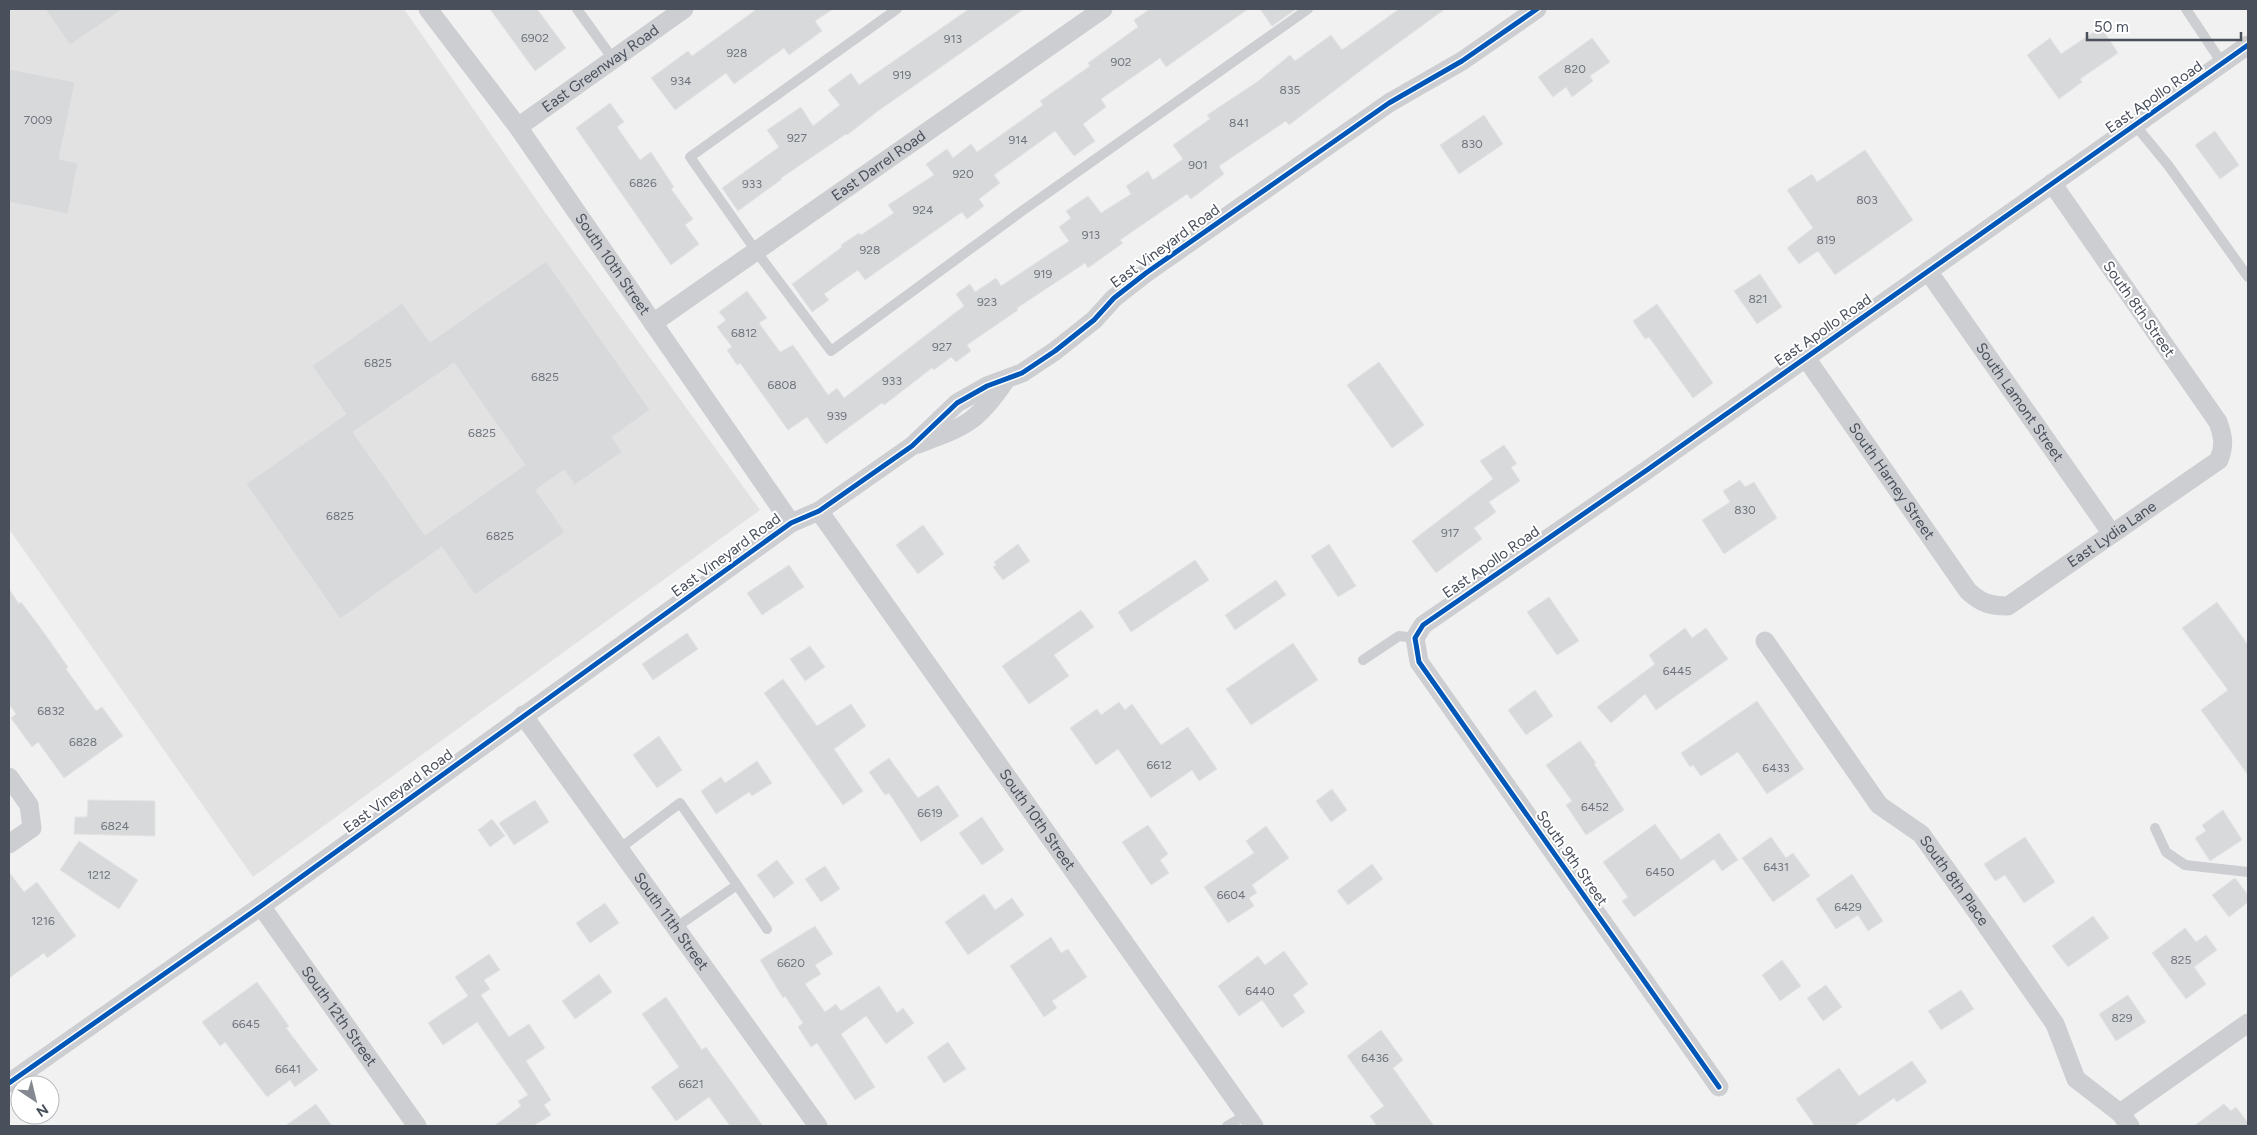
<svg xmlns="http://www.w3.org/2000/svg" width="2257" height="1135" viewBox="0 0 2257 1135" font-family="Figtree,sans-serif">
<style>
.education{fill:#e3e2e2}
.building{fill:#d8d9db;stroke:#e2e3e4;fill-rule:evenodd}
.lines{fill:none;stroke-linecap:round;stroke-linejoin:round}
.service{stroke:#ccced1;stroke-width:10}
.minor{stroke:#ccced1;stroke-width:19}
.cycleway-casing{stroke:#fff;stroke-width:8}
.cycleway{stroke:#0057b8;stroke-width:5}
.labels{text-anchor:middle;stroke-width:4;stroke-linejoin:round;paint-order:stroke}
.number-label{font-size:12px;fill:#6e747d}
.street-label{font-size:15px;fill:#49505c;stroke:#fff}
</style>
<rect width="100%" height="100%" fill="#f1f1f1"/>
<polygon class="education" points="9,9 404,9 542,208 760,510 253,877 9,529"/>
<g class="building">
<polygon points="45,9 123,9 70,45"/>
<polygon points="490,9 537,9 566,48 535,71"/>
<polygon points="757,9 833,9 815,21 822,31 789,55 784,48 734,84 726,73 675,110 651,78 688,51 692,56"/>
<polygon points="969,9 1024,9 878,111 847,135 846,134 781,178 782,179 738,211 722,188 779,147 767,130 801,107 813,126 840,105 828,90 851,73 859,85"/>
<polygon points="1150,9 1248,9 1166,67 1160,58 1101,99 1106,107 1083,124 1095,141 1074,156 1055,131 994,175 1000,183 979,199 984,206 967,219 962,212 865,280 858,270 824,294 829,300 812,312 792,284 842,247 841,245 859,233 861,235 894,213 888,205 934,175 926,164 947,149 953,158 971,144 977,152 1043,105 1040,101 1090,66 1088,63 1138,27 1134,20"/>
<polygon points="1260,9 1296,9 1272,26"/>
<polygon points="1399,9 1445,9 1372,62 1289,125 1286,121 1219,166 1224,174 1191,199 1187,194 1120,240 1123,243 1088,268 1085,263 1017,308 1018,310 967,345 971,351 956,362 951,357 934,370 932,368 884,405 882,403 826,444 807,417 788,430 740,363 737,365 727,350 732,347 717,327 726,320 719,312 747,291 767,318 759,323 780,352 793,345 828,395 837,388 844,398 964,306 956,294 970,284 975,292 996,278 1001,286 1069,241 1059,227 1071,218 1066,211 1088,196 1101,213 1131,194 1126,186 1148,171 1153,180 1183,159 1173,145 1210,119 1207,115 1257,82 1290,55 1295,61 1331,35 1342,50"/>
<polygon points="2101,27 2118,53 2080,79 2082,82 2059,99 2027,55 2050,38 2061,54"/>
<polygon points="1592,38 1610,62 1590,76 1593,81 1572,97 1566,87 1553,97 1538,77"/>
<polygon points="9,69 75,82 59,159 78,163 68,214 9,202"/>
<polygon points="610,103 624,122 617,127 640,160 651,152 674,187 671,189 693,219 685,225 699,244 671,265 576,128"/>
<polygon points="1484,115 1503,144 1459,174 1440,145"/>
<polygon points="2215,131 2239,165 2220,179 2195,145"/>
<polygon points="1865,150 1913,220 1835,275 1818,251 1799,264 1787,248 1813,228 1787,190 1812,174 1817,182"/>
<path d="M546,261L650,410L612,437L622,452L575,485L564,470L536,490L565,532L475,595L442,547L340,619L246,484L346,414L312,366L402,303L430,342ZM454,363L525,465L425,535L353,432Z"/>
<polygon points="1760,274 1782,307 1757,324 1734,291"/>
<polygon points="1657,304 1713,383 1693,398 1649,337 1645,339 1633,321"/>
<polygon points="1379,362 1424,425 1392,448 1347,385"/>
<polygon points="1504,445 1517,464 1511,467 1520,481 1489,502 1496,512 1474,528 1482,539 1436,573 1412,541 1493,479 1480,461"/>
<polygon points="1740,480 1745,487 1754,482 1777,518 1724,554 1702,520 1730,502 1723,491"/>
<polygon points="923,525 944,554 918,574 896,545"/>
<polygon points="1018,544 1030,561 1003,580 993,567 996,565 994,562"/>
<polygon points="1329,544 1356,586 1338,597 1311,556"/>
<polygon points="1195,560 1209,580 1131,632 1118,612"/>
<polygon points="789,565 804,587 762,615 747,593"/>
<polygon points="1276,580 1286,595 1235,630 1225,615"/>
<polygon points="9,589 19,604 21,602 42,630 68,667 66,669 96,711 102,707 123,736 64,778 38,742 32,747 11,718 16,714 9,704"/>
<polygon points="1549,597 1579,641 1557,655 1527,612"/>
<polygon points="2217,602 2248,645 2248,775 2201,710 2228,690 2182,628"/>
<polygon points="1081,610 1094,627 1054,655 1069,676 1029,704 1002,666"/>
<polygon points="1685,628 1692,638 1706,628 1728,659 1656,710 1645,694 1611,723 1597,707 1655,664 1649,655"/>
<polygon points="687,633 698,649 653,680 642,664"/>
<polygon points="1293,643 1318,680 1251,725 1226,689"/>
<polygon points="810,646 825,667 805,681 790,659"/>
<polygon points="783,679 817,726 851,704 866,726 834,749 863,791 843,805 764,693"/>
<polygon points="1535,690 1553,716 1526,735 1508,710"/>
<polygon points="1757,701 1804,769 1767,794 1738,752 1701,776 1693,765 1690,767 1681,753"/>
<polygon points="1119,702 1125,710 1132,704 1161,745 1188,727 1217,769 1199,781 1192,770 1151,798 1118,749 1096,765 1070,728 1097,709 1101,715"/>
<polygon points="659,736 682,770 657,788 633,755"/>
<polygon points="1580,741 1596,763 1594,764 1624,810 1586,835 1566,805 1572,801 1546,765"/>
<polygon points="889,758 918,798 938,785 959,816 921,842 889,793 885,795 869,772"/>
<polygon points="757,761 772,783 752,796 749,792 716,814 701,791 721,777 725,783"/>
<polygon points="1332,789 1347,810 1331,822 1316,801"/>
<polygon points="88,800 155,801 155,836 74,834 75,817 87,817"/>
<polygon points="535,800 549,822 514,845 499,823"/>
<polygon points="2223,810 2242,840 2210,861 2195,838 2206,831 2202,825"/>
<polygon points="982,817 1004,850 982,865 959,833"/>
<polygon points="492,819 505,836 490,847 478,830"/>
<polygon points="1655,824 1681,860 1719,833 1738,860 1722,871 1714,859 1634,917 1622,901 1628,897 1603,862"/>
<polygon points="1148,825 1168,854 1160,860 1169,873 1151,885 1122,842"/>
<polygon points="1266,826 1289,858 1252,885 1257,893 1249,898 1254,906 1228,923 1204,887 1254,853 1246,841"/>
<polygon points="1771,837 1786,858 1793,853 1810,876 1773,902 1742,858"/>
<polygon points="2025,837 2055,882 2024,903 2005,875 1995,881 1984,864"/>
<polygon points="79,841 138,880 119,909 60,870"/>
<polygon points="777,860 794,883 774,898 757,875"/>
<polygon points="1372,864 1383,879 1348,905 1337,891"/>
<polygon points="825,866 840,889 821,902 805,879"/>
<polygon points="9,872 24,892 37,882 76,936 47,958 44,953 9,978"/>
<polygon points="1852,874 1883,921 1868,931 1858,915 1836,929 1816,899"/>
<polygon points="2235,878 2248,895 2248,902 2229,917 2212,895"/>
<polygon points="984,894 995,910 1012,898 1024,915 968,955 945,922"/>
<polygon points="605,903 619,923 590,943 576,923"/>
<polygon points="2093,916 2109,938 2068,967 2052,946"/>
<polygon points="815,926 833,954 815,965 821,974 805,984 825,1012 836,1004 841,1011 879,986 897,1013 903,1008 914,1023 886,1044 866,1016 841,1034 875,1087 855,1100 817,1043 811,1047 798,1027 803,1023 785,996 783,998 760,960"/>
<polygon points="2185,928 2196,942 2206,935 2217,950 2194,967 2206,984 2186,999 2152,953"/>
<polygon points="1051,937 1061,953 1068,949 1087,977 1052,1001 1057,1008 1044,1017 1010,966"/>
<polygon points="1284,951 1308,984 1293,995 1305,1012 1282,1028 1262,1000 1239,1016 1218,986 1258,956 1265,965"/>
<polygon points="489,954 500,970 484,980 490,989 481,995 509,1037 529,1024 545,1048 526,1061 551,1100 544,1105 551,1115 533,1126 494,1126 521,1106 518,1101 528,1095 477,1022 443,1045 428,1023 468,996 455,977"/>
<polygon points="1782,960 1801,986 1780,1001 1762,975"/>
<polygon points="599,974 612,992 575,1019 562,1001"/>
<polygon points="257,982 289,1026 286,1028 318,1070 295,1087 290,1080 267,1097 225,1042 220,1046 202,1022"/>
<polygon points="1826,985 1842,1007 1823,1021 1807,998"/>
<polygon points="1961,990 1974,1009 1941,1030 1928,1011"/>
<polygon points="2128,995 2146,1022 2116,1041 2099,1014"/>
<polygon points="666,997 702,1050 706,1047 763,1126 730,1126 709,1097 676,1121 651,1087 679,1067 642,1014"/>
<polygon points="1381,1030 1403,1060 1393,1068 1434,1126 1377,1126 1370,1116 1384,1106 1347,1056"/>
<polygon points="948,1042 966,1069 944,1083 927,1057"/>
<polygon points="1912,1061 1927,1082 1897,1102 1894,1098 1854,1126 1815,1126 1796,1099 1839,1068 1859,1096"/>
<polygon points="316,1104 332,1126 285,1126"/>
<polygon points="2224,1104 2231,1111 2236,1107 2248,1123 2248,1126 2194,1126"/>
</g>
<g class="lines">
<g class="service">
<polyline points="577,9 613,59"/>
<polyline points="897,9 690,157 756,251 831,351 1022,211 1308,9"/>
<polyline points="2186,9 2222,63"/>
<polyline points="2135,125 2168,165 2248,277"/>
<polyline points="1363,660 1399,636 1415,638"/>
<polyline points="2155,828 2166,852 2185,865 2248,872"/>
<polyline points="619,849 680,803 737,885 675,928"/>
<polyline points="737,885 767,929"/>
<polyline points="1227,1126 1246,1115"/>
</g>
<g class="minor">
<path id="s1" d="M428,9L518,127L791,523"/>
<path id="s2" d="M518,127L684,9"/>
<path id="s3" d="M1928,271L2112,534"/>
<path id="s4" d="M653,323L1103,9"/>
<path id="s5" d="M1806,358L1968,591C1981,603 1990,606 2008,606L2219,460C2225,445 2223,436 2218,422L2052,183"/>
<path d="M918,444C964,427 977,423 1005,381"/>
<path id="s6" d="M819,511L1254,1126"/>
<path id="s7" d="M1765,641L1879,805L1921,834L1979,915L2055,1024L2076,1079L2120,1113L2130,1126"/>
<path id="s8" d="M523,715L818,1126"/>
<polyline points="9,777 29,805 32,828 9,844"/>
<path id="s9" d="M261,906L417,1126"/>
<polyline points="9,1083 261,906 791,523 819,511 912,446 957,403 987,386 1022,373 1055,351 1094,320 1114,298 1146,273 1389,103 1462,61 1537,9"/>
<polyline points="1719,1087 1419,662 1415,638 1423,625 1647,470 2248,45"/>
<polyline points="2120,1113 2248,1023"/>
</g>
<g class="cycleway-casing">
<g id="cycleway">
<polyline points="9,1083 261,906 791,523 819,511 912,446 957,403 987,386 1022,373 1055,351 1094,320 1114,298 1146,273 1389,103 1462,61 1537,9"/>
<polyline points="1719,1087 1419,662 1415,638 1423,625 1647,470 2248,45"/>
</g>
</g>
<use href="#cycleway" class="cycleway"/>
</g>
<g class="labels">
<g class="number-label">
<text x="535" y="42">6902</text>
<text x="953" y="43">913</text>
<text x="737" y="57">928</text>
<text x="1121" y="66">902</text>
<text x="1575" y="73">820</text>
<text x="902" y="79">919</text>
<text x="681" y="85">934</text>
<text x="1290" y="94">835</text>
<text x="38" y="124">7009</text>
<text x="1239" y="127">841</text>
<text x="797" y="142">927</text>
<text x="1018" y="144">914</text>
<text x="1472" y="148">830</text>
<text x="1198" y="169">901</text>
<text x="963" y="178">920</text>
<text x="643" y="187">6826</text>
<text x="752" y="188">933</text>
<text x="1867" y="204">803</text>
<text x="923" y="214">924</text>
<text x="1091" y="239">913</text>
<text x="1826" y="244">819</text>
<text x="870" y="254">928</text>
<text x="1043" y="278">919</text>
<text x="1758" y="303">821</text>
<text x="987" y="306">923</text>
<text x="744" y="337">6812</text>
<text x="942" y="351">927</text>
<text x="378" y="367">6825</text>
<text x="545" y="381">6825</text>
<text x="892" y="385">933</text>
<text x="782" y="389">6808</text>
<text x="837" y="420">939</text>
<text x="482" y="437">6825</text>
<text x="1745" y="514">830</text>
<text x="340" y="520">6825</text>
<text x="1450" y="537">917</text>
<text x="500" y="540">6825</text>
<text x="1677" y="675">6445</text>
<text x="51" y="715">6832</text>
<text x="83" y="746">6828</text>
<text x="1159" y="769">6612</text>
<text x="1776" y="772">6433</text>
<text x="1595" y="811">6452</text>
<text x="930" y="817">6619</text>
<text x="115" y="830">6824</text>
<text x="1776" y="871">6431</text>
<text x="1660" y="876">6450</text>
<text x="99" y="879">1212</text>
<text x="1231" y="899">6604</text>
<text x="1848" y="911">6429</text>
<text x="43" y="925">1216</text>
<text x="2181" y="964">825</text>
<text x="791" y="967">6620</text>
<text x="1260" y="995">6440</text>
<text x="2122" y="1022">829</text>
<text x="246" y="1028">6645</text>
<text x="1375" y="1062">6436</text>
<text x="288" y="1073">6641</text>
<text x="691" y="1088">6621</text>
</g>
<g class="street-label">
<text dy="5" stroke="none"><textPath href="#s2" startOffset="101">East Greenway Road</textPath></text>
<text transform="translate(2154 97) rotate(-35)" y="5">East Apollo Road</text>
<text dy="5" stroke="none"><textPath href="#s4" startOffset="275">East Darrel Road</textPath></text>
<text transform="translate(1165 246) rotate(-36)" y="5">East Vineyard Road</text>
<text dy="5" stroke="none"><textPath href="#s1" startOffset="315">South 10th Street</textPath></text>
<text transform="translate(2139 309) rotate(55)" y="5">South 8th Street</text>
<text transform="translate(1823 330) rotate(-35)" y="5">East Apollo Road</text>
<text dy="5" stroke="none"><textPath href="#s3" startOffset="160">South Lamont Street</textPath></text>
<text dy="5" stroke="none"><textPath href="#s5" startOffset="150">South Harney Street</textPath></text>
<text dy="5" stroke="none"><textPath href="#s5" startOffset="454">East Lydia Lane</textPath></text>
<text transform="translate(726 555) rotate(-36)" y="5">East Vineyard Road</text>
<text transform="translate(1491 562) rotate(-35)" y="5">East Apollo Road</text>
<text transform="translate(398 791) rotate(-36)" y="5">East Vineyard Road</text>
<text dy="5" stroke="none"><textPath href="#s6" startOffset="378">South 10th Street</textPath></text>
<text transform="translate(1572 858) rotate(55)" y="5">South 9th Street</text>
<text dy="5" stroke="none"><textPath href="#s7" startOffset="308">South 8th Place</textPath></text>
<text dy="5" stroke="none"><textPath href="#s8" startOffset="254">South 11th Street</textPath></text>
<text dy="5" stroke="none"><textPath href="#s9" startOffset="135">South 12th Street</textPath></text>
</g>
</g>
<rect width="2257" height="1135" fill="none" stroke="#49505c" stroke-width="20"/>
<g transform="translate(35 1100) rotate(145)"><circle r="24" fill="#ffffff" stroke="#b6b9be"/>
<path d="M0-4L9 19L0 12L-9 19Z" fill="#848890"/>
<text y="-8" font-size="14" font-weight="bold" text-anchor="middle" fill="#49505c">N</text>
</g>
<path d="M2087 32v8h154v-8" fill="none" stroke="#49505c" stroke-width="2.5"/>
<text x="2094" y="32" font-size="15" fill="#49505c" stroke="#ffffff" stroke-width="4" paint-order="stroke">50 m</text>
</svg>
